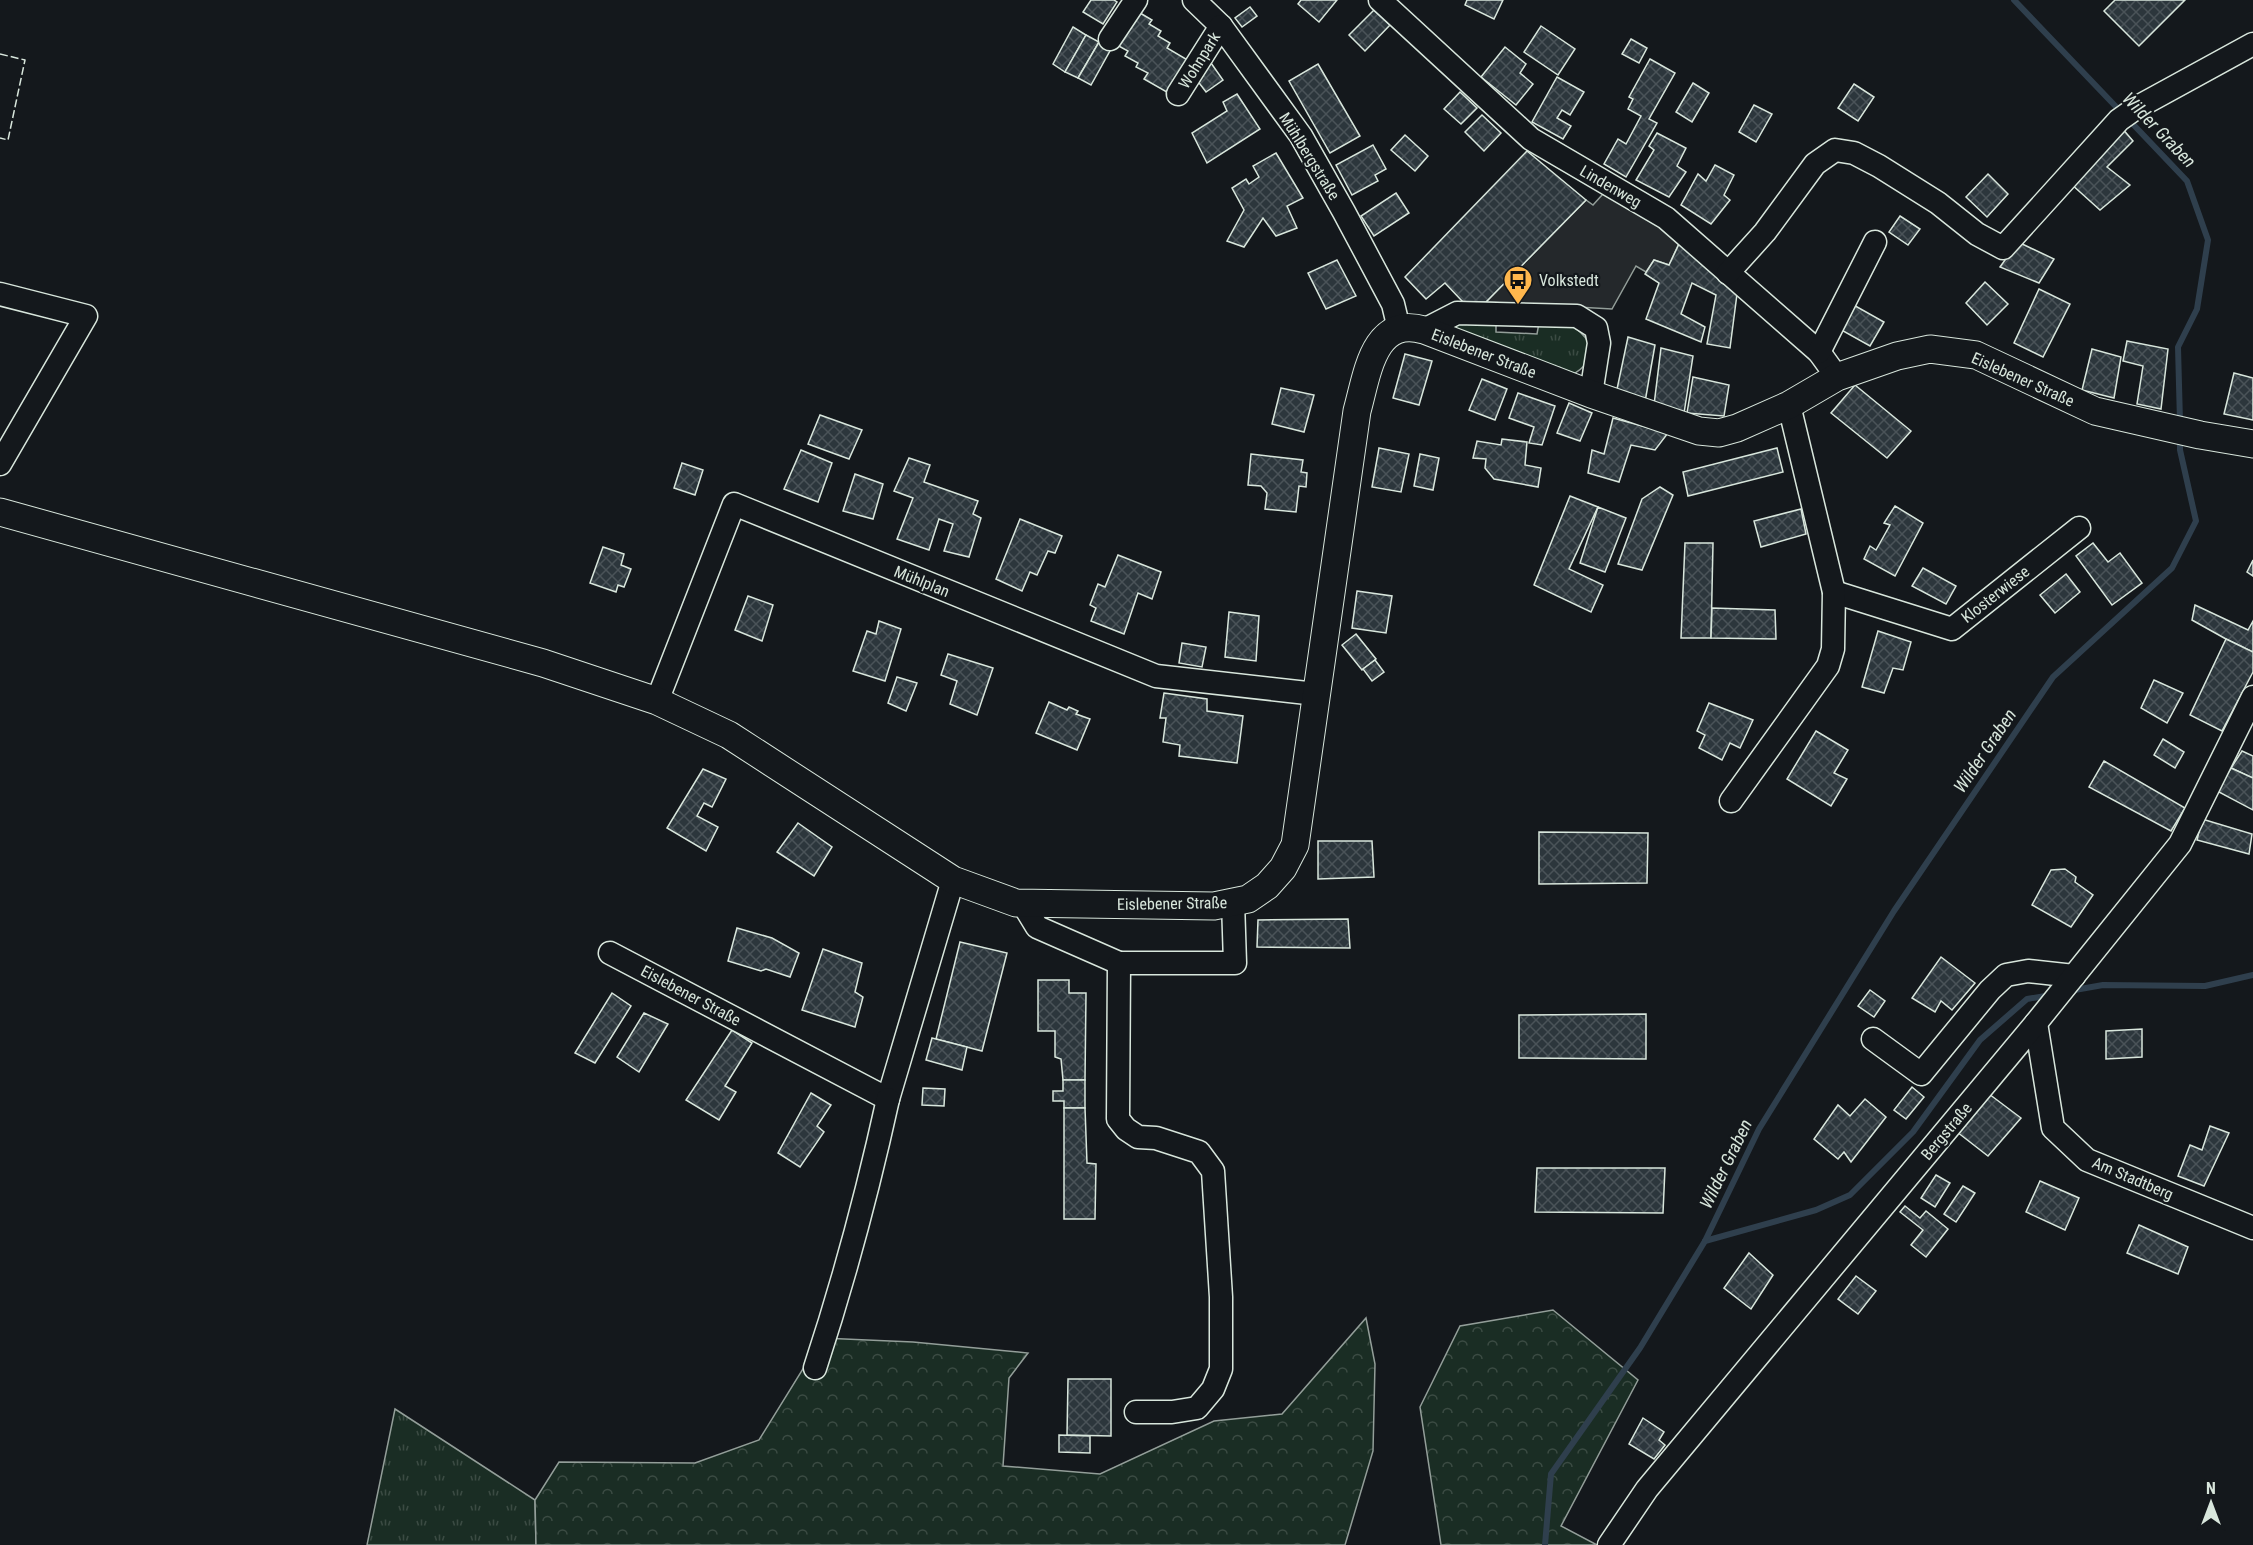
<svg xmlns="http://www.w3.org/2000/svg" width="2253" height="1545" viewBox="0 0 2253 1545" font-family="'Roboto Condensed',sans-serif">
<style>
.grass{fill:url(#grass-tufts);stroke:#939e99;stroke-width:1.5}
.forest{fill:url(#forest-crowns);stroke:#939e99;stroke-width:1.5}
.parking{fill:#24282b;stroke:#939e99;stroke-width:1.5}
.lines{fill:none;stroke-linecap:round;stroke-linejoin:round}
.stream{stroke:#2f3f4d;stroke-width:6}
.building{fill:url(#building-cross-hatch);stroke:#d8e6dc;stroke-width:1.5}
.minor-casing{stroke:#d8e6dc;stroke-width:25}
.major-casing{stroke:#d8e6dc;stroke-width:29}
.minor{stroke:#14181c;stroke-width:22}
.major{stroke:#14181c;stroke-width:27}
.fence{stroke:#d8e6dc;stroke-width:1.5;stroke-dasharray:8 3;stroke-linecap:butt}
.labels{text-anchor:middle;stroke-width:4.5;stroke-linejoin:round;paint-order:stroke}
.street-label{font-size:16px;fill:#d8e6dc;stroke:#14181c}
.poi-label{font-size:16px;fill:#d8e6dc;stroke:#14181c;text-anchor:start}
.water-label{font-size:18px;font-style:italic;fill:#d8e6dc;stroke:#14181c}
</style>
<defs>
<pattern id="grass-tufts" width="24" height="20" patternUnits="userSpaceOnUse" patternTransform="scale(1.5)"><rect width="24" height="20" fill="#1a2d24"/><path d="M3 7l-1-3M5 7V3M7 7l1-3M15 17l-1-3M17 17v-4M19 17l1-3" fill="none" stroke="#3b4b43"/></pattern>
<pattern id="forest-crowns" width="20" height="18" patternUnits="userSpaceOnUse" patternTransform="scale(1.5)"><rect width="20" height="18" fill="#1a2d24"/><path d="M2 6a3 3 0 1 1 6 0M12 15a3 3 0 1 1 6 0" fill="none" stroke="#3b4b43"/></pattern>
<pattern id="building-cross-hatch" width="8" height="8" patternUnits="userSpaceOnUse" patternTransform="scale(1.5)"><rect width="8" height="8" fill="#2c363c"/><path d="M0 0l8 8M0 8l8-8" fill="none" stroke="#4a5358"/></pattern>
</defs>
<rect width="100%" height="100%" fill="#14181c"/>
<g class="grass">
<path d="M1496,321V332L1537,334L1539,323C1565,324 1575,321 1590,344C1588,362 1587,367 1570,376L1450,326L1453,323Z"/>
<polygon points="395,1409 535,1500 536,1545 367,1545"/>
</g>
<g class="forest">
<polygon points="1553,1310 1638,1380 1561,1526 1597,1545 1441,1545 1420,1407 1460,1326"/>
<polygon points="1366,1318 1375,1364 1373,1451 1345,1545 536,1545 535,1500 559,1462 695,1463 759,1440 822,1338 913,1342 1028,1353 1009,1378 1003,1466 1100,1474 1214,1421 1282,1414"/>
</g>
<polygon class="parking" points="1603,194 1681,239 1669,265 1654,260 1646,272 1636,266 1612,309 1486,302 1586,200 1593,205"/>
<g class="lines">
<g class="stream">
<polyline points="2014,0 2121,112"/>
<polyline points="2129,120 2187,181 2208,240 2197,309 2178,347 2180,422"/>
<polyline points="2069,991 2103,985 2205,986 2253,975"/>
<polyline points="1705,1241 1816,1210 1850,1195 1913,1132 1980,1040 2027,999 2051,995"/>
<polyline points="1545,1545 1551,1474 1640,1348 1705,1241 1759,1129 1894,911 2053,677 2172,568 2196,521 2180,450 2180,438"/>
</g>
</g>
<g class="building">
<polygon points="1091,0 1114,0 1117,2 1103,24 1083,12"/>
<polygon points="1301,0 1337,0 1319,22 1298,4"/>
<polygon points="1467,0 1503,0 1494,19 1465,5"/>
<polygon points="2115,0 2185,0 2139,46 2104,11"/>
<polygon points="1250,7 1257,16 1242,27 1235,18"/>
<polygon points="1135,10 1152,20 1149,24 1161,31 1158,36 1170,43 1167,48 1191,62 1172,95 1144,79 1148,73 1136,67 1138,63 1125,56 1128,51 1115,44"/>
<polygon points="1374,10 1390,25 1365,51 1349,35"/>
<polygon points="1541,26 1575,49 1558,75 1524,52"/>
<polygon points="1073,27 1086,35 1065,72 1053,64"/>
<polygon points="1086,35 1099,42 1078,78 1065,72"/>
<polygon points="1631,39 1647,48 1639,63 1622,54"/>
<polygon points="1099,42 1111,49 1091,85 1078,78"/>
<polygon points="1505,47 1526,64 1520,73 1533,84 1516,105 1481,77"/>
<polygon points="1650,59 1675,73 1649,119 1657,123 1626,177 1604,164 1618,139 1626,144 1641,116 1628,109 1633,99 1629,97"/>
<polygon points="1211,63 1223,80 1206,92 1193,75"/>
<polygon points="1318,64 1360,136 1330,153 1289,81"/>
<polygon points="1557,77 1584,92 1570,115 1562,110 1557,118 1571,126 1563,139 1532,122"/>
<polygon points="1693,83 1709,93 1692,122 1676,112"/>
<polygon points="1854,84 1874,97 1858,121 1838,108"/>
<polygon points="1460,92 1477,108 1461,124 1444,109"/>
<polygon points="1237,94 1260,129 1207,163 1192,133 1227,111 1223,102"/>
<polygon points="1754,105 1772,114 1756,142 1739,132"/>
<polygon points="1482,115 1501,133 1484,151 1465,132"/>
<polygon points="2121,127 2133,141 2107,167 2130,185 2100,210 2070,183"/>
<polygon points="1657,133 1686,148 1677,166 1686,172 1669,197 1636,180 1654,150 1649,146"/>
<polygon points="1405,135 1428,156 1415,171 1391,150"/>
<polygon points="1373,145 1386,169 1375,175 1378,181 1352,195 1336,165"/>
<polygon points="1527,151 1586,200 1486,302 1463,302 1445,283 1426,299 1405,277"/>
<polygon points="1276,153 1303,198 1287,206 1297,228 1276,236 1263,218 1244,247 1227,241 1244,210 1232,188 1246,179 1249,184 1259,177 1253,166"/>
<polygon points="1715,165 1734,175 1724,195 1730,200 1711,224 1681,205 1698,174 1706,181"/>
<polygon points="1988,174 2008,194 1987,217 1966,197"/>
<polygon points="1396,193 1409,213 1374,236 1361,216"/>
<polygon points="1900,216 1920,229 1908,245 1889,232"/>
<polygon points="2018,242 2054,259 2039,283 2000,267"/>
<polygon points="1679,244 1737,294 1730,348 1707,344 1716,295 1692,283 1681,314 1705,327 1701,342 1646,319 1659,283 1645,274 1654,260 1669,265"/>
<polygon points="1337,260 1356,296 1326,309 1308,273"/>
<polygon points="1985,282 2008,304 1987,325 1966,303"/>
<polygon points="2039,289 2070,304 2043,357 2014,343"/>
<polygon points="1850,303 1884,322 1870,346 1836,327"/>
<polygon points="1628,337 1655,345 1645,402 1616,394"/>
<polygon points="2127,341 2168,349 2161,409 2137,404 2143,366 2123,361"/>
<polygon points="1661,348 1693,356 1684,413 1654,405"/>
<polygon points="2092,349 2121,357 2114,398 2082,390"/>
<polygon points="1405,354 1432,361 1419,405 1393,398"/>
<polygon points="2234,373 2253,378 2253,420 2224,414"/>
<polygon points="1693,377 1729,385 1724,416 1687,413"/>
<polygon points="1482,379 1507,389 1495,420 1469,410"/>
<polygon points="1855,385 1911,431 1887,458 1831,413"/>
<polygon points="1281,388 1314,395 1304,432 1272,424"/>
<polygon points="1518,393 1555,406 1542,445 1529,443 1534,427 1509,418"/>
<polygon points="1569,403 1592,413 1580,441 1557,433"/>
<polygon points="820,415 862,430 849,459 808,444"/>
<polygon points="1613,418 1668,433 1655,450 1631,445 1619,482 1588,473 1592,450 1604,454"/>
<polygon points="1502,439 1527,442 1525,465 1541,468 1538,487 1494,479 1485,468 1486,459 1473,458 1477,441 1501,445"/>
<polygon points="1379,448 1409,454 1401,492 1372,487"/>
<polygon points="1777,448 1783,472 1688,496 1683,472"/>
<polygon points="801,450 832,463 818,502 784,489"/>
<polygon points="1251,454 1303,460 1301,472 1307,473 1306,487 1299,486 1296,512 1265,509 1267,493 1261,486 1248,485"/>
<polygon points="1420,454 1439,458 1433,490 1414,486"/>
<polygon points="909,458 930,465 924,482 978,501 973,514 981,518 969,557 944,551 953,524 939,519 929,550 897,539 913,498 894,491"/>
<polygon points="682,463 703,470 695,495 674,488"/>
<polygon points="855,474 883,484 873,519 843,511"/>
<polygon points="1660,487 1673,495 1642,570 1618,564 1642,499"/>
<polygon points="1570,496 1598,507 1569,569 1603,585 1591,612 1534,585"/>
<polygon points="1895,506 1923,523 1895,576 1864,559 1870,546 1876,550 1890,525 1884,523"/>
<polygon points="1598,507 1626,518 1605,572 1580,563"/>
<polygon points="1801,509 1806,534 1761,547 1754,521"/>
<polygon points="1020,519 1062,536 1055,553 1048,551 1037,575 1030,572 1022,591 996,579"/>
<polygon points="1685,543 1713,543 1711,638 1681,638"/>
<polygon points="2093,543 2108,562 2120,553 2142,583 2112,605 2076,556"/>
<polygon points="603,547 624,554 621,565 631,569 624,587 618,585 616,592 590,583"/>
<polygon points="1118,555 1161,572 1152,599 1138,593 1124,634 1091,621 1096,608 1090,605 1098,584 1105,587"/>
<polygon points="2253,560 2253,576 2247,572"/>
<polygon points="1923,568 1956,586 1946,604 1912,586"/>
<polygon points="2066,574 2080,592 2055,613 2040,595"/>
<polygon points="1357,591 1392,596 1386,633 1352,628"/>
<polygon points="748,596 773,605 762,641 735,630"/>
<polygon points="2195,605 2248,630 2253,621 2253,652 2226,639 2192,620"/>
<polygon points="1712,608 1775,610 1776,639 1711,638"/>
<polygon points="1229,612 1259,616 1256,661 1225,657"/>
<polygon points="879,621 901,629 885,681 853,671 867,631 876,634"/>
<polygon points="1878,631 1911,642 1903,670 1893,668 1884,693 1862,687"/>
<polygon points="1356,634 1376,659 1362,670 1342,645"/>
<polygon points="2226,639 2253,652 2253,672 2222,731 2190,715"/>
<polygon points="1182,643 1206,647 1202,667 1179,663"/>
<polygon points="948,654 993,668 977,715 950,704 957,681 941,675"/>
<polygon points="1375,660 1384,672 1372,681 1363,669"/>
<polygon points="897,677 917,683 906,711 888,703"/>
<polygon points="2154,680 2183,693 2167,723 2141,708"/>
<polygon points="1164,693 1207,699 1207,711 1243,716 1237,763 1179,756 1180,745 1163,742 1166,718 1160,718"/>
<polygon points="1049,702 1067,710 1069,707 1078,711 1076,714 1090,719 1077,750 1036,733"/>
<polygon points="1709,703 1753,720 1740,748 1730,743 1722,760 1699,748 1705,735 1697,731"/>
<polygon points="1816,731 1848,750 1834,773 1847,779 1831,806 1787,779"/>
<polygon points="2163,739 2184,752 2175,768 2154,755"/>
<polygon points="2242,751 2253,756 2253,778 2231,768"/>
<polygon points="2104,761 2185,808 2171,831 2089,787"/>
<polygon points="2231,768 2253,778 2253,810 2217,791"/>
<polygon points="703,769 726,779 712,807 704,803 697,816 718,827 706,851 667,828"/>
<polygon points="2202,819 2252,834 2249,854 2197,840"/>
<polygon points="798,823 832,847 814,876 777,852"/>
<polygon points="1539,832 1648,833 1647,883 1539,884"/>
<polygon points="1318,841 1372,841 1374,877 1318,879"/>
<polygon points="2065,869 2076,877 2075,882 2093,895 2071,927 2032,905 2051,870"/>
<polygon points="1348,919 1350,948 1257,947 1258,920"/>
<polygon points="737,928 772,938 799,953 790,977 766,969 761,971 728,961"/>
<polygon points="960,942 1007,953 982,1051 936,1039"/>
<polygon points="823,949 862,963 855,992 863,997 855,1027 802,1010"/>
<polygon points="1941,957 1975,983 1952,1010 1941,1001 1935,1012 1912,998"/>
<polygon points="1038,980 1069,980 1069,993 1086,993 1085,1080 1063,1080 1061,1059 1055,1057 1055,1031 1038,1031"/>
<polygon points="1870,990 1885,1001 1874,1017 1858,1006"/>
<polygon points="612,993 631,1006 595,1063 575,1053"/>
<polygon points="644,1013 668,1024 639,1072 617,1057"/>
<polygon points="1646,1014 1646,1059 1519,1058 1519,1015"/>
<polygon points="2142,1029 2142,1057 2106,1059 2106,1031"/>
<polygon points="732,1030 752,1043 725,1086 736,1092 719,1120 686,1100"/>
<polygon points="932,1038 967,1047 962,1070 926,1060"/>
<polygon points="1063,1080 1085,1080 1085,1108 1064,1108 1064,1101 1053,1101 1053,1091 1063,1091"/>
<polygon points="1912,1087 1924,1097 1906,1119 1894,1110"/>
<polygon points="923,1088 945,1089 944,1106 922,1105"/>
<polygon points="811,1093 831,1105 817,1126 824,1132 800,1167 778,1153"/>
<polygon points="1989,1094 2021,1118 1988,1156 1957,1132"/>
<polygon points="1865,1099 1886,1117 1851,1162 1844,1152 1838,1159 1814,1139 1838,1105 1850,1116"/>
<polygon points="1064,1108 1085,1108 1087,1163 1096,1164 1095,1219 1064,1219"/>
<polygon points="2210,1126 2229,1133 2204,1186 2178,1176 2190,1145 2202,1150"/>
<polygon points="1537,1168 1665,1168 1663,1213 1535,1212"/>
<polygon points="1936,1175 1950,1183 1935,1207 1921,1198"/>
<polygon points="2040,1181 2079,1198 2065,1230 2026,1212"/>
<polygon points="1963,1186 1975,1193 1956,1222 1944,1214"/>
<polygon points="1905,1206 1920,1218 1926,1211 1948,1229 1926,1257 1911,1245 1923,1230 1900,1212"/>
<polygon points="2139,1225 2188,1247 2178,1274 2127,1253"/>
<polygon points="1749,1253 1773,1275 1751,1309 1724,1288"/>
<polygon points="1856,1276 1876,1291 1858,1314 1838,1299"/>
<polygon points="1068,1379 1111,1379 1111,1436 1067,1435"/>
<polygon points="1643,1418 1664,1432 1659,1440 1665,1445 1654,1459 1629,1444"/>
<polygon points="1059,1435 1090,1436 1090,1453 1059,1452"/>
</g>
<g class="lines">
<g class="minor-casing">
<g id="minor">
<polyline points="1194,0 1221,26 1301,136 1344,212 1393,304 1399,329"/>
<polyline points="1380,0 1531,139 1666,218 1819,352 1837,377"/>
<polyline points="1110,39 1136,0"/>
<polyline points="1178,94 1221,26"/>
<polyline points="1728,273 1765,232 1815,164 1835,150 1854,153 1879,166 1938,203 1977,234 2003,248 2119,120 2136,108 2253,44"/>
<polyline points="0,294 86,316 0,464"/>
<polyline points="1424,330 1457,313 1577,316 1596,328 1599,343 1591,394"/>
<polyline points="1819,352 1875,242"/>
<polyline points="1834,592 1952,629 2079,528"/>
<polyline points="657,701 734,504 1156,676 1316,694"/>
<polyline points="1731,801 1828,666 1833,649 1834,592 1789,405"/>
<polyline points="1023,904 1037,927 1119,963"/>
<polyline points="610,953 888,1099 953,880"/>
<polyline points="2036,1023 2053,1128 2087,1160 2253,1228"/>
<polyline points="1873,1039 1921,1074 1990,990 2006,975 2028,971 2074,976"/>
<path d="M815,1368C844,1280 868,1190 888,1099"/>
<polyline points="1136,1412 1172,1412 1197,1408 1213,1389 1221,1369 1221,1297 1213,1171 1199,1152 1156,1138 1138,1137 1126,1129 1118,1119 1119,963 1235,963 1233,902"/>
<polyline points="1609,1545 1647,1489 2036,1023 2180,844 2253,697"/>
</g>
</g>
<g class="major-casing">
<path id="major" d="M0,512L543,663L657,701L729,735L953,880L1016,903L1214,906L1248,899L1267,886L1283,868L1295,845L1357,411C1367,376 1373,315 1424,330L1591,394L1699,431L1719,433L1737,428L1789,405L1837,377L1897,356L1930,349L1976,355L2095,411L2200,435L2253,444"/>
</g>
<use href="#minor" class="minor"/>
<use href="#major" class="major"/>
<polyline class="fence" points="0,54 25,60 8,140 0,138"/>
</g>
<defs>
<g id="bus-pin" transform="scale(1.5)"><path d="M0 17L-7.5 6A9.5 9.5 0 1 1 7.5 6Z" fill="#ffb74d" stroke="#14181c"/><path d="M-5-6H5V4H4V6H2V4H-2V6H-4V4H-5ZM-3.5-4V0h7V-4ZM-3.5 1.2v1.5H-2V1.2ZM2 1.2v1.5H3.5V1.2Z" fill="#111"/></g>
</defs>
<g fill-rule="evenodd">
<use href="#bus-pin" x="1518" y="280"/>
</g>
<g class="labels">
<g class="street-label">
<text transform="translate(1199 60) rotate(-58)" y="6">Wohnpark</text>
<text transform="translate(1310 156) rotate(58)" y="6">Mühlbergstraße</text>
<text transform="translate(1611 186) rotate(30)" y="6">Lindenweg</text>
<text transform="translate(1484 353) rotate(21)" y="6">Eislebener Straße</text>
<text transform="translate(2023 379) rotate(24)" y="6">Eislebener Straße</text>
<text transform="translate(922 581) rotate(22)" y="6">Mühlplan</text>
<text transform="translate(1995 594) rotate(-38)" y="6">Klosterwiese</text>
<text transform="translate(1172 903) rotate(-1)" y="6">Eislebener Straße</text>
<text transform="translate(691 995) rotate(28)" y="6">Eislebener Straße</text>
<text transform="translate(1946 1131) rotate(-50)" y="6">Bergstraße</text>
<text transform="translate(2133 1178) rotate(23)" y="6">Am Stadtberg</text>
</g>
<g class="poi-label">
<text x="1539" y="286">Volkstedt</text>
</g>
<g class="water-label">
<text transform="translate(2159 130) rotate(46)" y="6">Wilder Graben</text>
<text transform="translate(1985 751) rotate(-56)" y="6">Wilder Graben</text>
<text transform="translate(1726 1164) rotate(-64)" y="6">Wilder Graben</text>
</g>
</g>
<g transform="translate(2211 1503)" stroke="#14181c" stroke-width="4.5" paint-order="stroke">
<path d="M0-4.5L10 22L0 15L-10 22Z" fill="#d8e6dc"/>
<text y="-9" font-size="16" font-weight="bold" text-anchor="middle" fill="#d8e6dc">N</text>
</g>
</svg>
